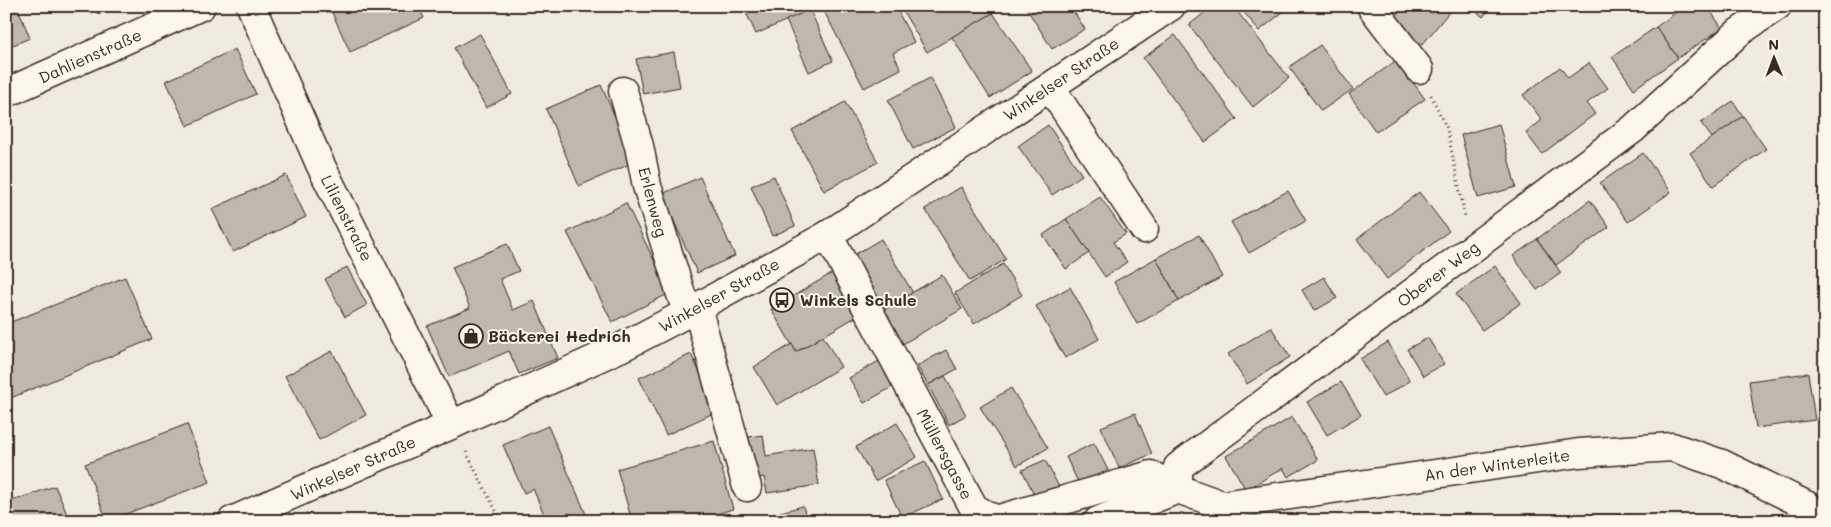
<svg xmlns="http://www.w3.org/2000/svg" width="1831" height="527" viewBox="0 0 1831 527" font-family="Mali,sans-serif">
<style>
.building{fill:#c0b8ad;stroke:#3b2a1e}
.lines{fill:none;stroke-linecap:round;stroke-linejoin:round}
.minor-casing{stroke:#3b2a1e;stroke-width:31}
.path{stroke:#3b2a1e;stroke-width:3;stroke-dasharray:1 4;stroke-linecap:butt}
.minor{stroke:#fbf7ec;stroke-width:28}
.labels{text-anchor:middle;stroke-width:4;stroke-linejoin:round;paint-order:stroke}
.street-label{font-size:16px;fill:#3b2a1e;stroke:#fbf7ec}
.poi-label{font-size:16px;font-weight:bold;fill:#3b2a1e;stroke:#fbf7ec;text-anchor:start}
</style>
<rect width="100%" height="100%" fill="#f0ebe0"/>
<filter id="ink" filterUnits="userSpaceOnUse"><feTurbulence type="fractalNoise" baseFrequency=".02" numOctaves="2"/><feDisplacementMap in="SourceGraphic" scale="10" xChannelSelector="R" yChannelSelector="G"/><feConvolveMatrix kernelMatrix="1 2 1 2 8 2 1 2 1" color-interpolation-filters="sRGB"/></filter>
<g filter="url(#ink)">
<g class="building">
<polygon points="6,6 17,6 30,38 6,48"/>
<polygon points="95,6 117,6 98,14"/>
<polygon points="329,6 418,6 424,18 350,52"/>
<polygon points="743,6 808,6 810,10 756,34"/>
<polygon points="838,6 895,6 914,42 893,53 901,69 864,88 825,13"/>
<polygon points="900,6 989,6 993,13 927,52"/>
<polygon points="1025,6 1070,6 1085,29 1052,49"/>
<polygon points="1213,6 1233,6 1289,78 1253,107 1189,25"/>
<polygon points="1239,6 1286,6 1288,8 1259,31"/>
<polygon points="1404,6 1454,6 1422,45 1392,20"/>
<polygon points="1470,6 1492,6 1483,17"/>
<polygon points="1685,6 1707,6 1722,28 1678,58 1656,27"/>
<polygon points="810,10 833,61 809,72 786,20"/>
<polygon points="993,13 1032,71 990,98 952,37"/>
<polygon points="1656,27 1678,58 1634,89 1612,57"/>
<polygon points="480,34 512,94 486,108 454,48"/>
<polygon points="1175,35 1237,119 1205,142 1143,58"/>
<polygon points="1320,45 1353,89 1321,111 1289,67"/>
<polygon points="235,49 256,94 187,126 166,81"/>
<polygon points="674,52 680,87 643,94 636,59"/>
<polygon points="1397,60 1425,99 1376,132 1349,94"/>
<polygon points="1589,63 1608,88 1587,103 1595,114 1542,154 1526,133 1542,120 1523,95 1560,67 1568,78"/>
<polygon points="930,78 956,127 913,149 888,100"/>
<polygon points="601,85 635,162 579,186 546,109"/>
<polygon points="1733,101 1743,116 1712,138 1701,123"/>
<polygon points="845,102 878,162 824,191 792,131"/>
<polygon points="1743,116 1766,149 1713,186 1690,153"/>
<polygon points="1499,124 1516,187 1478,198 1461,135"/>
<polygon points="1048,125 1082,175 1052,195 1018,146"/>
<polygon points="1643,153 1671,192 1628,222 1600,183"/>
<polygon points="286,175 306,217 233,252 212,209"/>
<polygon points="774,176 795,226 772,236 751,186"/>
<polygon points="700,177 735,256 697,273 662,194"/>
<polygon points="961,187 1006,259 970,281 925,209"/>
<polygon points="1288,191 1306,221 1249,253 1231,222"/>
<polygon points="1419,192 1449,231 1387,279 1357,239"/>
<polygon points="1100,197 1126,234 1113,242 1127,262 1105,277 1066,219"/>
<polygon points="1590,200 1609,227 1556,265 1537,239"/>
<polygon points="626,203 670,293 612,322 567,232"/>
<polygon points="1066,219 1089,253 1066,269 1043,235"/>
<polygon points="1199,235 1222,277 1179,301 1156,258"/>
<polygon points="881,239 913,293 881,311 849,258"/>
<polygon points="1537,239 1561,273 1537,290 1513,256"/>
<polygon points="507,244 519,271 500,279 513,310 534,301 558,358 519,374 509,351 449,377 427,326 470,308 452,267"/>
<polygon points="1156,258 1179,301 1137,324 1114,282"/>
<polygon points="1003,264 1022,295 974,324 955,293"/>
<polygon points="1495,266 1521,303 1482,330 1456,294"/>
<polygon points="347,267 367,305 345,317 325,279"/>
<polygon points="834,272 859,315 796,352 771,309"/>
<polygon points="942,275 962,309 901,345 881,311"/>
<polygon points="125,277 152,339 6,400 6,324"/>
<polygon points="1324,277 1337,298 1314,311 1302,290"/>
<polygon points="1070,287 1099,339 1065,358 1036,306"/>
<polygon points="1271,327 1290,357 1247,384 1228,354"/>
<polygon points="823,336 841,367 777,405 754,367 792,344 796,352"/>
<polygon points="1428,338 1444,364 1423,376 1407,349"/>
<polygon points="1388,342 1410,381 1383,397 1360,359"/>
<polygon points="946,350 957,369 928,385 917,366"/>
<polygon points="332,351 366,415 319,440 285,376"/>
<polygon points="691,354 718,411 666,435 639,378"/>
<polygon points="879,361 894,386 864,403 849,378"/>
<polygon points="1808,373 1815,420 1756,428 1749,381"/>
<polygon points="945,376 966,415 949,425 928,385"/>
<polygon points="1341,382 1361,415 1327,435 1307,402"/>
<polygon points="1011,388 1048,448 1017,466 980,407"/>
<polygon points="1135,413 1152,454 1119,468 1101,427"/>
<polygon points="1292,417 1318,460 1288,477 1283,468 1246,490 1226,456"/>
<polygon points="897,423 917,457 875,481 856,447"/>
<polygon points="187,424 210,482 107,521 85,464"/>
<polygon points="548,426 589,521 547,521 533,489 524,493 503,445"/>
<polygon points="763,435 766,456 813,448 819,485 767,493 764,477 749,480 742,438"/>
<polygon points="714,441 733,509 692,521 632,521 617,469"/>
<polygon points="1094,443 1108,470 1079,484 1066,457"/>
<polygon points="1045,460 1059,487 1036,498 1022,470"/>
<polygon points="925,461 943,499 902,518 884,480"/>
<polygon points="55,486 70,521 6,521 6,503"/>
<polygon points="803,506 807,521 763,521 762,517"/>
<polygon points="1258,512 1263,521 1224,521"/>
<polygon points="1537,515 1539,521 1517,521"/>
<rect x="1570" y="515" width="61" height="6"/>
</g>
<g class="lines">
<g class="minor-casing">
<g id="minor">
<polyline points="251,6 320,164 451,425"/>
<polyline points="1371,6 1419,69"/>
<polyline points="1050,87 1144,229"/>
<polyline points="623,91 639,146 647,186 687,313"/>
<polyline points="6,93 201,6"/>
<polyline points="828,235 974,508 996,520 1151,475 1178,489 1222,505 1579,453 1672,447 1722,464 1808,506"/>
<polyline points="697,307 747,487"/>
<polyline points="232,521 451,425 624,346 687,313 828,235 1171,6"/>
<polyline points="1098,521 1178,489 1178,467 1633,129 1739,32 1777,6"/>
</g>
</g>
<g class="path">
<polyline points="1431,95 1447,129 1465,216"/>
<polyline points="466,452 501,521"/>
</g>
<use href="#minor" class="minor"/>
</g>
</g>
<defs>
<g id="bus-ring" transform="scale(1.25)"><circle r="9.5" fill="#fbf7ec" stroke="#3b2a1e" stroke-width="1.5"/><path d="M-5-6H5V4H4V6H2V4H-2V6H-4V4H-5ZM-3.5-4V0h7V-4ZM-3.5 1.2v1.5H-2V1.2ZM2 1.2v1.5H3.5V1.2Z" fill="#3b2a1e"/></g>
<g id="shop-ring" transform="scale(1.25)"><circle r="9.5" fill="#fbf7ec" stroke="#3b2a1e" stroke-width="1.5"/><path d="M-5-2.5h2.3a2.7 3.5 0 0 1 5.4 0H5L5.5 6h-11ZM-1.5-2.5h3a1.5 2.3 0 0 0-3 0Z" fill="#3b2a1e"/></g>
</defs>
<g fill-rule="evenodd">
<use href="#bus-ring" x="782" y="300"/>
<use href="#shop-ring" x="471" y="336"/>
</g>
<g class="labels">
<g class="street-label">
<text transform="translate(90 56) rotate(-24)" y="6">Dahlienstraße</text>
<text transform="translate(1061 79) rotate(-34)" y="6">Winkelser Straße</text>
<text transform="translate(653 202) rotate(75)" y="6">Erlenweg</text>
<text transform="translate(347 218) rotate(63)" y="6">Lilienstraße</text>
<text transform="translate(1438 274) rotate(-37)" y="6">Oberer Weg</text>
<text transform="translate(719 295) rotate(-29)" y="6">Winkelser Straße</text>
<text transform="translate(945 454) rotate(62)" y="6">Müllersgasse</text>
<text transform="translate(1497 465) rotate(-8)" y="6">An der Winterleite</text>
<text transform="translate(353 468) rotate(-24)" y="6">Winkelser Straße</text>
</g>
<g class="poi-label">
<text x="800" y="306">Winkels Schule</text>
<text x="488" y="342">Bäckerei Hedrich</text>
</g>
</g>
<rect width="1831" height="527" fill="none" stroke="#fbf7ec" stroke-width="25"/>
<rect x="12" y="12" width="1806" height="502" fill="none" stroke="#3b2a1e" stroke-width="2" filter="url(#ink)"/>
<g transform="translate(1774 58) rotate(359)" stroke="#fbf7ec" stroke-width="4" paint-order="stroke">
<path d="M0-4L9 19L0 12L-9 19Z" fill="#3b2a1e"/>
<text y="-8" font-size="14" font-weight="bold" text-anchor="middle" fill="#3b2a1e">N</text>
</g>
</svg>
